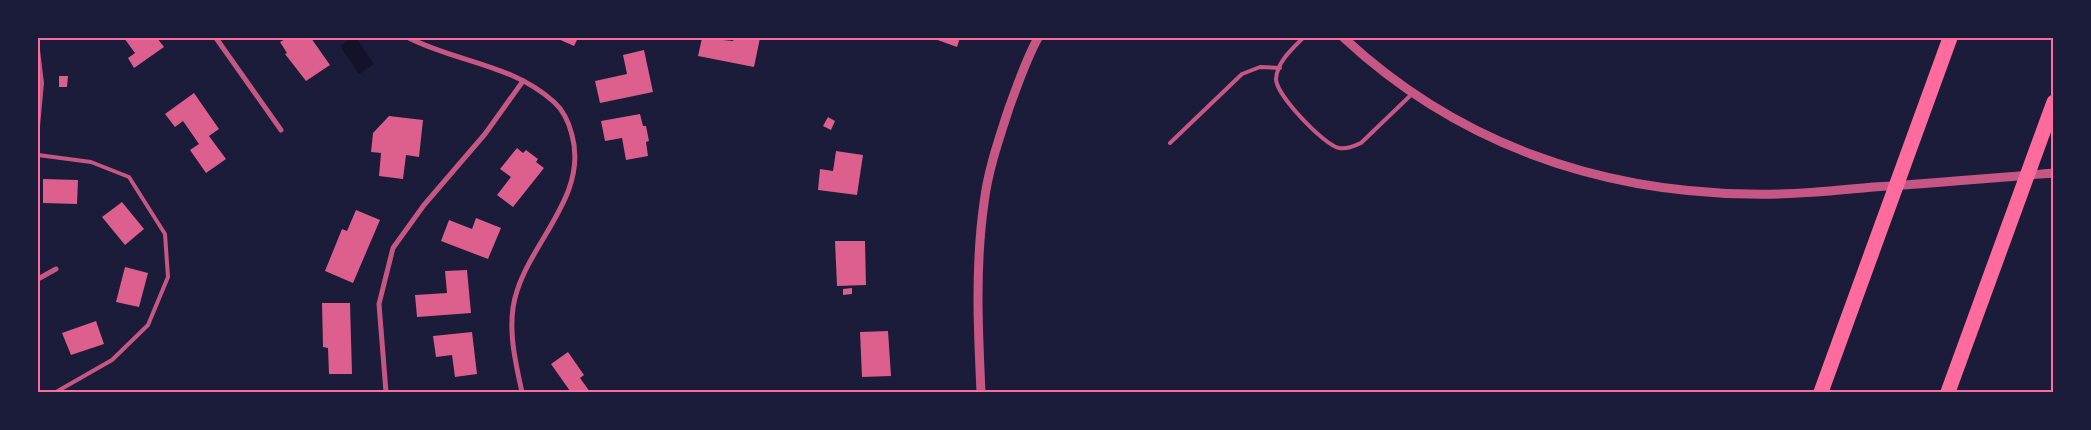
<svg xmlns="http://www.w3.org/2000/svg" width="2091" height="430" viewBox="0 0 2091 430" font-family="Raleway,sans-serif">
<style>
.water{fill:#12122b}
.building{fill:#dd5f8e}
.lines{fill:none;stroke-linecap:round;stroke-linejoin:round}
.service{stroke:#c65784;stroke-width:4}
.minor{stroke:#c65784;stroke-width:5}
.tertiary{stroke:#c65784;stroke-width:9}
.motorway{stroke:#ff6b9d;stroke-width:15}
.neatline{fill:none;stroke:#ff6b9d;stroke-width:2}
</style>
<rect width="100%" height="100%" fill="#1b1b3a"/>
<polygon class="water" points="352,38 356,38 374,64 359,74 340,46"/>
<g class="building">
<polygon points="124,38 157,38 164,47 134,68 128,58 135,53"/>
<polygon points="287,38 311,38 330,65 306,81 285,54 287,53 280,42"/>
<polygon points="556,38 578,38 574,46"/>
<polygon points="702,38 733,41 734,38 760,38 754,67 698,56"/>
<polygon points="932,38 960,38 957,47"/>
<polygon points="644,50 653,92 600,103 595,81 627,74 623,55"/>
<polygon points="59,76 68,76 67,87 59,87"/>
<polygon points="194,93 219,129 209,136 226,159 206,173 190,150 199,144 183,121 175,127 165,114"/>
<polygon points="640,114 643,126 646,126 649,141 646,142 648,156 626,160 622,138 605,141 601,121"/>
<polygon points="389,116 423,120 419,157 406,155 403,179 379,176 381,153 371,152 373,133"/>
<polygon points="828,117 835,121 831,130 823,126"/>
<polygon points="517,148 523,153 526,150 538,159 536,162 544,168 513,207 497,195 511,177 500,169"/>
<polygon points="836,151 863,155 857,195 818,190 820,169 833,171"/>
<polygon points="43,179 78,180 77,204 43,203"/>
<polygon points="122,202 144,229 125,245 102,217"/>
<polygon points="356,210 380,220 353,283 325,271 342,229 347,231"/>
<polygon points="476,218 501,228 488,259 441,241 449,220 472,229"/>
<polygon points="835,241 865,241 866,285 837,286"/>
<polygon points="125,267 148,273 139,307 116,302"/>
<polygon points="467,270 471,313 417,317 415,295 447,293 445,271"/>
<polygon points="852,288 852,294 843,295 843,289"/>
<polygon points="322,303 350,303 352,374 329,374 328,348 323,347"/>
<polygon points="96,321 104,344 71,355 62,333"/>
<polygon points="888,331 891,376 862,377 860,332"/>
<polygon points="472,332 477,374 455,377 452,355 436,357 433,336"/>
<polygon points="568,352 584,375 580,378 590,392 567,392 570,391 551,364"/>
</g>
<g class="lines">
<g class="service">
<path d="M1303,38C1292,49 1277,62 1276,79C1276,95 1324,145 1339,148C1348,149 1354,146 1361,143L1413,93"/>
<polyline points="38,50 42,83 38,126"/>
<polyline points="1170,143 1242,74 1260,67 1280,68"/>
<polyline points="38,155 91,162 129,177 165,234 168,277 148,325 112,360 56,392"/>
</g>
<g class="minor">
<polyline points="216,38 281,130"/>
<path d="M409,38C456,62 512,64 554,102C563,110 569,123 572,135C588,194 534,238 517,291C506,323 515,361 522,392"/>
<polyline points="38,279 56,269"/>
<polyline points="386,392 379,304 393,248 424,205 485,134 523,81"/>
</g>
<g class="tertiary">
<path d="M1344,38C1456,142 1596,192 1749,194C1790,195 1832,191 1873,187C1933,183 1993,178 2054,173"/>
<path d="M981,392C978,329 975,266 984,203C988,170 999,139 1009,108C1018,84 1026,59 1038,38"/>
</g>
<g class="motorway">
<polyline points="1821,392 1950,38"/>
<polyline points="1948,392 2054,102"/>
</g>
</g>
<rect width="2091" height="430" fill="none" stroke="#1b1b3a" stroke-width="78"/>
<rect x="39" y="39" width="2013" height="352" class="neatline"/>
</svg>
